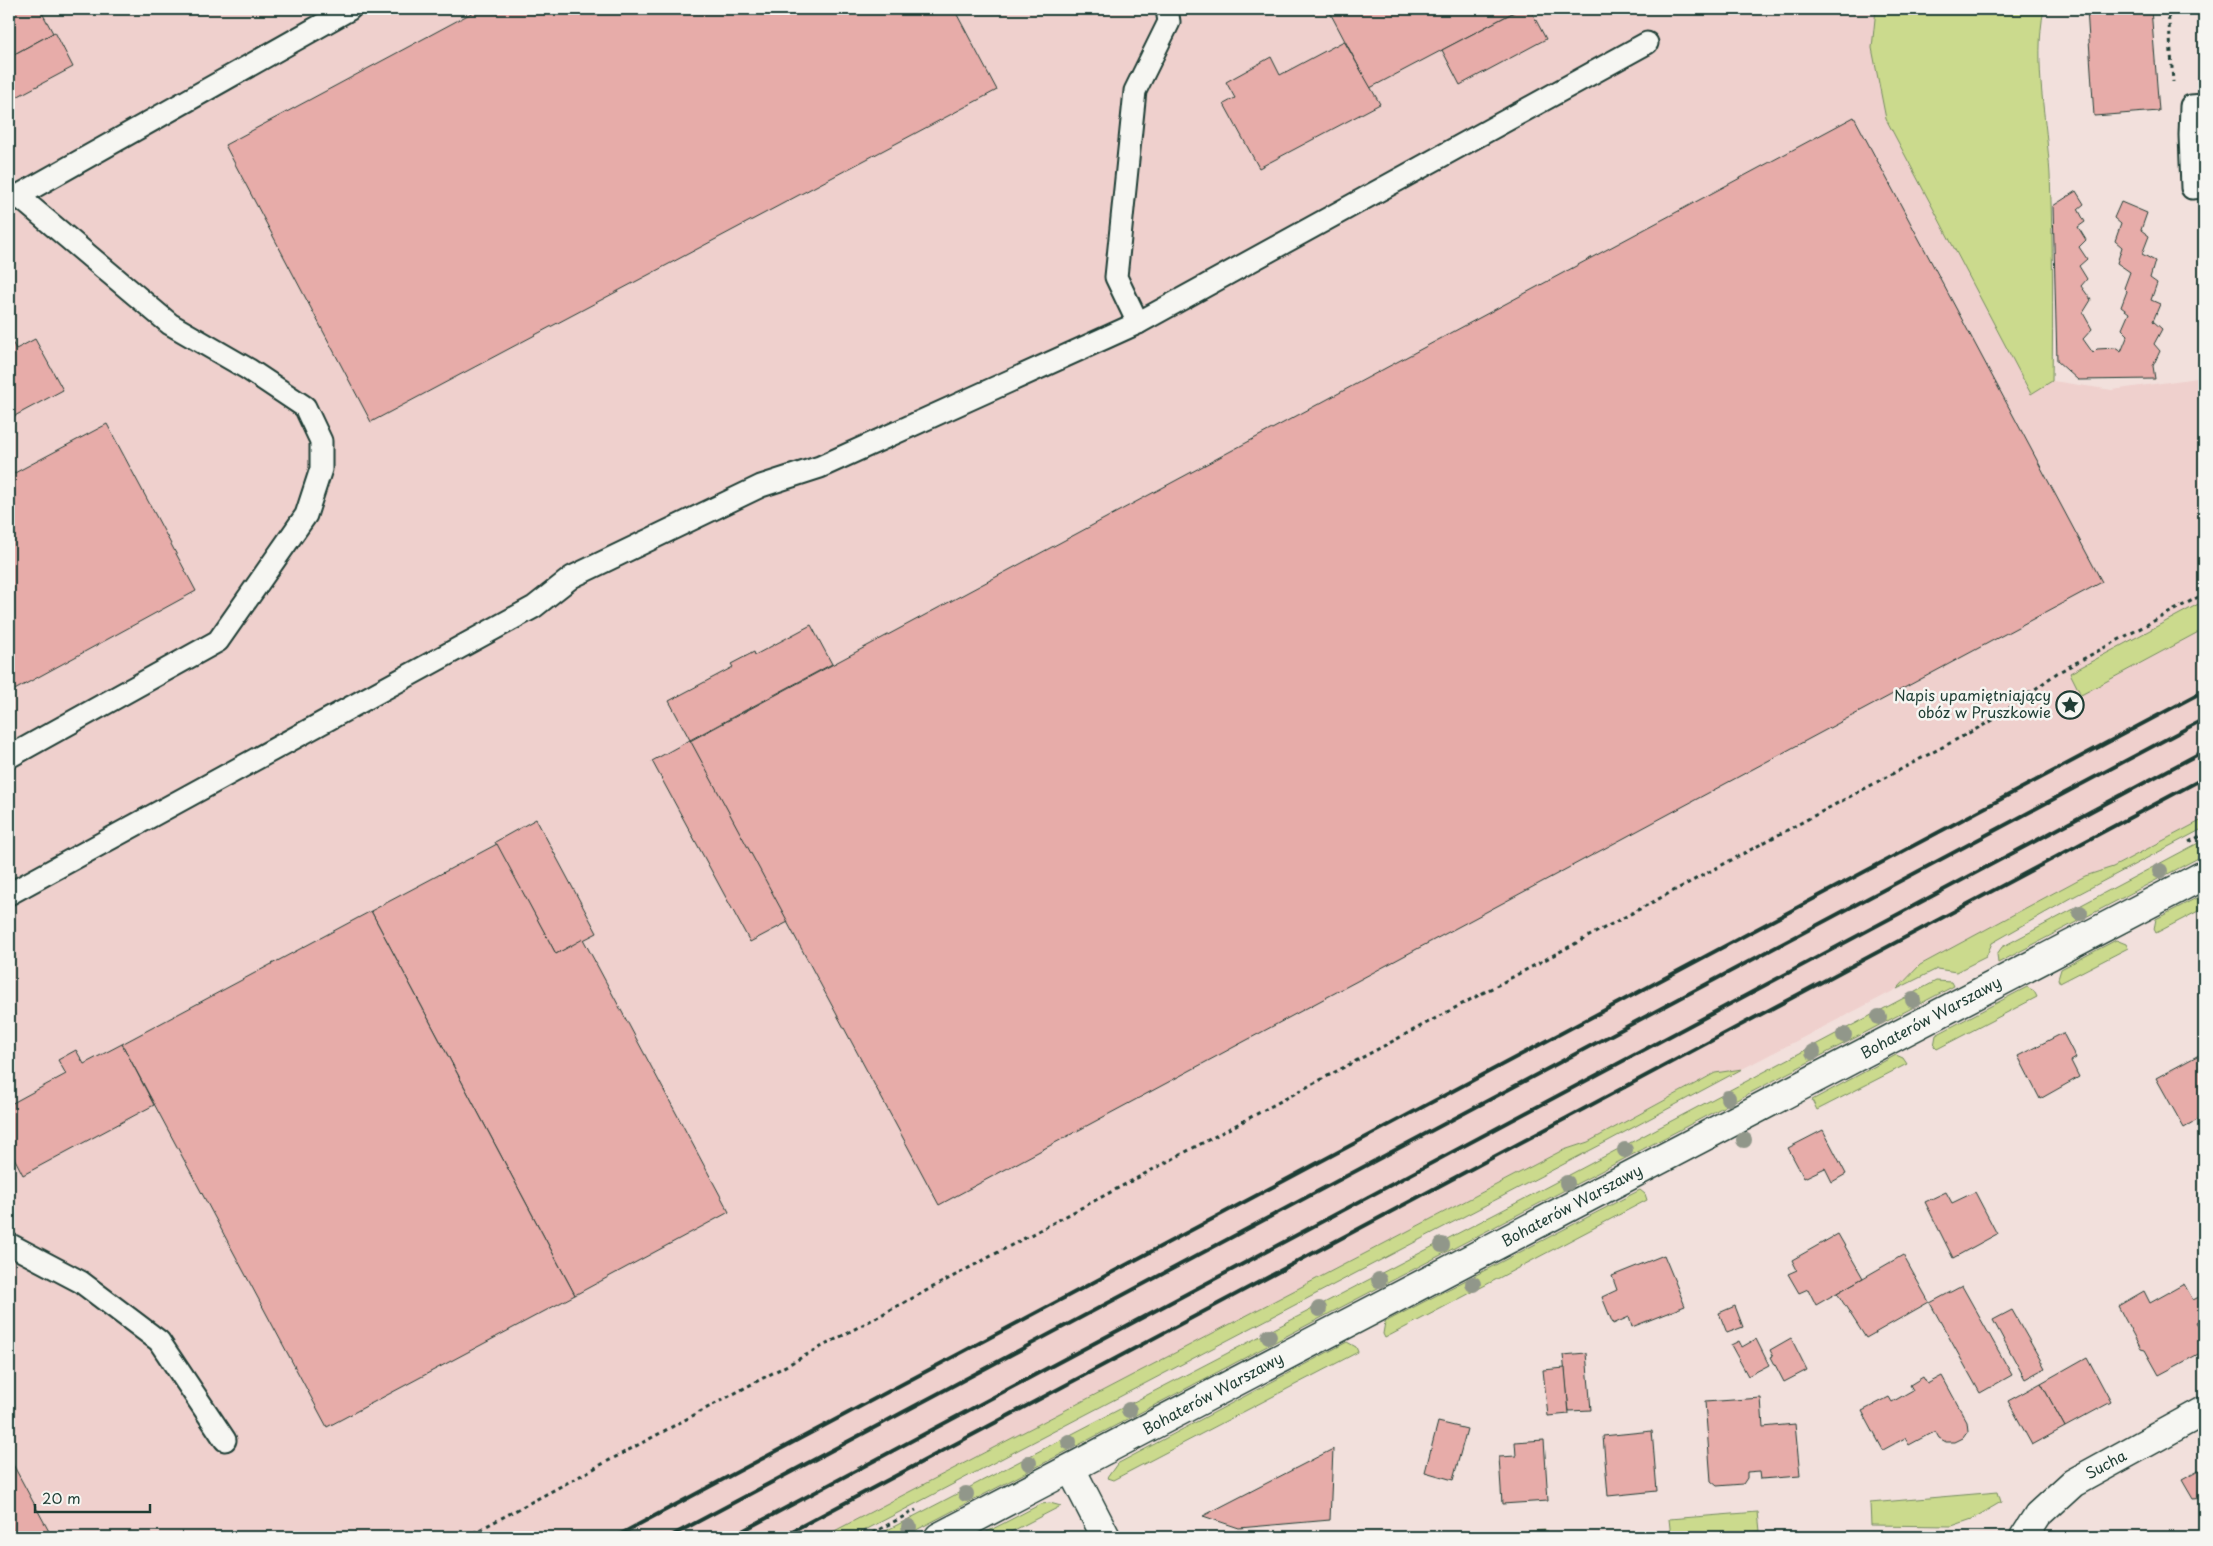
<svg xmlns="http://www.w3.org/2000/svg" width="2213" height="1546" viewBox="0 0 2213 1546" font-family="'Playpen Sans',sans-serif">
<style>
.built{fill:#efd0cd}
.green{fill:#cbda8d;stroke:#758c60}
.building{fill:#e7aca9;stroke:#1f3d34}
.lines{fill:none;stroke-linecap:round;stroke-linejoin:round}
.lane-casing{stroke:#1f3d34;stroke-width:25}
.street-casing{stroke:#1f3d34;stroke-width:31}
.secondary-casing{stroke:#1f3d34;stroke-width:31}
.path{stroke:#1f3d34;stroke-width:3;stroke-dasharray:4 4;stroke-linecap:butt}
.lane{stroke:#f6f6f2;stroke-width:21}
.street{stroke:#f6f6f2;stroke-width:28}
.secondary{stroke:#f6f6f2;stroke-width:28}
.rail{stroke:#1f3d34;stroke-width:4}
.tree{fill:#91978a}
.labels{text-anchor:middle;stroke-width:5;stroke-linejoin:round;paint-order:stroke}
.poi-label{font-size:15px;fill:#1f3d34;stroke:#f6f6f2;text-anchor:end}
.street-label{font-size:15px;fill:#1f3d34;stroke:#f6f6f2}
</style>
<rect width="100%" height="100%" fill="#f2e0dc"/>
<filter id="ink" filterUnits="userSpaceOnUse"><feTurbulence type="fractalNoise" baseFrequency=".02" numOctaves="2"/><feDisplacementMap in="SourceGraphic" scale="10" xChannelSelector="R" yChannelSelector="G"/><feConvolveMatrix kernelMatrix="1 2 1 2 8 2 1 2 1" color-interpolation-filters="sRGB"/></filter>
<g filter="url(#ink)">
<polygon class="built" points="9,9 1935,9 1927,125 2053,381 2112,390 2204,377 2204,819 2113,867 2085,876 1920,965 1897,989 1742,1069 1714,1073 1588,1142 1561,1151 823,1537 9,1537"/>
<g class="green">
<path d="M1876,9H2044C2033,64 2047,120 2050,175C2053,244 2053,312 2052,381L2031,394L1886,119L1872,48Z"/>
<polygon points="2204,601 2204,629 2081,695 2070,673"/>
<polygon points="2204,819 2204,828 2073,897 1992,943 1986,957 1956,972 1937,969 1897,989 1920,965 2085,876 2113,867"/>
<polygon points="2204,840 2204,855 1998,963 1997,954 2002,947"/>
<polygon points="2204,894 2204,908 2156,933 2154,929 2156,919"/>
<polygon points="2116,940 2126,944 2128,948 2060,983 2058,979 2061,969"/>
<polygon points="1936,981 1952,982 1954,986 903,1537 874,1537 1522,1200"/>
<polygon points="2027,987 2034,991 2037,997 1937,1049 1934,1046 1936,1035"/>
<polygon points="1896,1055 1903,1058 1907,1064 1817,1110 1812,1100"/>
<polygon points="1742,1069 1608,1141 852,1537 823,1537 1561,1151 1588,1142 1715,1073"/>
<polygon points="1640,1190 1645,1194 1647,1200 1385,1338 1383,1334 1385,1322"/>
<polygon points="1347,1342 1356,1347 1358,1352 1113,1480 1107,1478 1117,1464"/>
<polygon points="1998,1492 2001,1502 1972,1519 1952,1526 1871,1525 1870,1503"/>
<polygon points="1050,1503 1061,1506 1001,1537 977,1537 1041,1504"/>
<polygon points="1758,1512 1760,1531 1697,1537 1671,1537 1669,1519"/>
<polygon points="1546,1530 1547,1537 1465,1537"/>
</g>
<g class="building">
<polygon points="9,9 40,9 53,33 9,57"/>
<polygon points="479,9 954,9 997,90 371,422 225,145"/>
<polygon points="1328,9 1520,9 1370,88"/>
<polygon points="1520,9 1530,9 1546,39 1460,85 1442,50"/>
<polygon points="2087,9 2151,9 2159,111 2094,116"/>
<polygon points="55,32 73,67 9,101 9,57"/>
<polygon points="1344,41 1380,104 1259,168 1224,104 1235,98 1226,82 1271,57 1280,75"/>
<polygon points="1854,117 2102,582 939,1205 690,741"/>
<polygon points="2076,191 2084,204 2078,209 2085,222 2078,227 2086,240 2079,247 2087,259 2079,266 2087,279 2081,286 2091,300 2083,313 2092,329 2083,339 2093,353 2097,349 2115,348 2121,352 2128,335 2122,329 2129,313 2121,307 2127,291 2124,288 2130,272 2117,263 2122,247 2115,241 2121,224 2114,218 2121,202 2147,213 2141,230 2149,236 2142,254 2155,261 2150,278 2157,283 2151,300 2160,304 2153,321 2162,329 2154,344 2160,351 2153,366 2155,379 2078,380 2057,361 2053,206"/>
<polygon points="9,337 16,349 35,339 63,390 9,419"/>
<polygon points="107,424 196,591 9,693 9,476"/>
<polygon points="811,625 832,664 690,740 669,701 733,667 731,664 754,652 755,655"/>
<polygon points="690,740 788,922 750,942 652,761"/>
<polygon points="536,819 597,933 556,954 495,842"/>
<polygon points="497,844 556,954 583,939 729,1212 575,1295 371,911"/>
<polygon points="371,911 575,1295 327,1427 122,1044"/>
<polygon points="2063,1033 2076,1058 2071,1061 2079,1077 2040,1099 2018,1056"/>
<polygon points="122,1044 154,1105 23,1175 9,1148 9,1105 66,1074 58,1060 76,1050 84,1064"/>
<polygon points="2199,1055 2204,1065 2204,1116 2184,1128 2156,1078"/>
<polygon points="1823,1130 1846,1174 1832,1182 1825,1168 1804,1178 1788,1148"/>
<polygon points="1946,1192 1952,1203 1975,1192 1997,1234 1953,1258 1925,1202"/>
<polygon points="1838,1234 1863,1278 1816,1305 1808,1289 1799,1293 1788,1274 1797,1270 1792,1260"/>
<polygon points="1664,1255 1685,1306 1632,1327 1629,1317 1613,1324 1602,1297 1617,1290 1612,1276"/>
<polygon points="1903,1255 1929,1302 1866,1338 1837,1293"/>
<polygon points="2184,1284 2193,1300 2199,1297 2204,1306 2204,1317 2196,1322 2204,1336 2204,1351 2159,1375 2145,1350 2141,1349 2118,1306 2144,1291 2150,1303"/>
<polygon points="1962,1286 2012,1375 1980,1393 1930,1303"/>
<polygon points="1735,1306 1743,1327 1727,1333 1719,1313"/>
<polygon points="2012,1310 2045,1368 2025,1379 1993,1320"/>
<polygon points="1791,1338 1807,1370 1784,1382 1771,1357 1773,1356 1770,1350"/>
<polygon points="1756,1339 1769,1365 1748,1376 1731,1345 1739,1341 1742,1347"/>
<polygon points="1586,1353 1591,1410 1569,1411 1563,1355"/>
<polygon points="2087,1357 2111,1402 2065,1427 2041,1383"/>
<polygon points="1565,1368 1569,1414 1548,1416 1543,1370"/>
<polygon points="1942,1376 1967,1422 1968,1431 1963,1438 1955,1442 1946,1442 1939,1438 1935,1431 1909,1445 1905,1438 1883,1450 1862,1411 1889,1397 1892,1402 1913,1390 1910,1385 1923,1377 1927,1384"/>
<polygon points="2041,1383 2065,1427 2032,1445 2008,1401"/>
<polygon points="1761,1398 1763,1427 1795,1424 1800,1476 1761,1479 1760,1471 1747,1472 1747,1478 1743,1484 1717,1486 1711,1481 1705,1402"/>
<polygon points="1438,1422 1467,1429 1453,1480 1425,1472"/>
<polygon points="1652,1431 1657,1491 1608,1496 1603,1436"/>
<polygon points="1544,1440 1548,1501 1502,1504 1499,1457 1516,1456 1515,1442"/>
<polygon points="1333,1449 1330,1520 1239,1528 1203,1516"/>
<polygon points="9,1457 52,1537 9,1537"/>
<polygon points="2204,1468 2204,1498 2193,1499 2182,1480"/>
</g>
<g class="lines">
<g class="lane-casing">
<g id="lane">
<polyline points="2204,105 2191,106 2190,135 2192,188 2204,187"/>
<polyline points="9,201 350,9"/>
<polyline points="1138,323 1116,277 1135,91 1169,22 1167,9"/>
<polyline points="9,757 218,641 306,515 321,469 321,441 305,407 248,369 170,324 18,196"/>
<polyline points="9,894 534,607 572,577 761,486 820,467 1138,323 1647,43"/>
<polyline points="9,1244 81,1282 159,1341 225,1440"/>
</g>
</g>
<g class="street-casing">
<g id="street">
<polyline points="1071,1469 1106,1537"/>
<polyline points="2024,1537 2038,1515 2073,1483 2204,1411"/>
</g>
</g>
<g class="secondary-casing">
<polyline id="secondary" points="939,1537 2204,875"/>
</g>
<g class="path">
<polyline points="2168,9 2173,82"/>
<polyline points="2189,842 2204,834"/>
<polyline points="466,1537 1993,720 2057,673 2204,594"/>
<polyline points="865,1537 916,1510"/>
</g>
<use href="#lane" class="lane"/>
<use href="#street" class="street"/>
<use href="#secondary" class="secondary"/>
<g class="rail">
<polyline points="615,1537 2204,691"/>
<polyline points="669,1537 2204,719"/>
<polyline points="731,1537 2204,751"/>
<polyline points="781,1537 2204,778"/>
</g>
</g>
<g class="tree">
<circle cx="2160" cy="871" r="8"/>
<circle cx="2080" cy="913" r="8"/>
<circle cx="1913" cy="1000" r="8"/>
<circle cx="1879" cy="1017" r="8"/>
<circle cx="1844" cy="1035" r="8"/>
<circle cx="1813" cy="1052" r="8"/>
<circle cx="1728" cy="1098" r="8"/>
<circle cx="1744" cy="1140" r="8"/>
<circle cx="1625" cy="1150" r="8"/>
<circle cx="1567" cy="1183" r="8"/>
<circle cx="1442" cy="1245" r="8"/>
<circle cx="1379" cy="1280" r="8"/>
<circle cx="1473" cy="1284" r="8"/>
<circle cx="1319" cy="1309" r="8"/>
<circle cx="1269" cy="1336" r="8"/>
<circle cx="1129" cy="1410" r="8"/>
<circle cx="1069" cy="1442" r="8"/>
<circle cx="1029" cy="1463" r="8"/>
<circle cx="966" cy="1494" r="8"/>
<circle cx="909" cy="1527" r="8"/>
</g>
</g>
<defs>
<g id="sight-ring" transform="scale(1.4375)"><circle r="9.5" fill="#f6f6f2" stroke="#1f3d34" stroke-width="1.5"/><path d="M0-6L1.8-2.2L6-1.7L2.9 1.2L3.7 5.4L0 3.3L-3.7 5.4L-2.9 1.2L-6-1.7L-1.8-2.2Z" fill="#1f3d34"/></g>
</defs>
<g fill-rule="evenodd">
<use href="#sight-ring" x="2070" y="705"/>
</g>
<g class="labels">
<g class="poi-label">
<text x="2051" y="701">Napis upamiętniający<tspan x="2051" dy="17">obóz w Pruszkowie</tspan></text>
</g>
<g class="street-label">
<text transform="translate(1931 1018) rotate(-28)" y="5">Bohaterów Warszawy</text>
<text transform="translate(1572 1206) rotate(-28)" y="5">Bohaterów Warszawy</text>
<text transform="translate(1213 1394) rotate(-28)" y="5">Bohaterów Warszawy</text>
<text transform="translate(2106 1465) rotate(-28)" y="5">Sucha</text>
</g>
</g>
<rect width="2213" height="1546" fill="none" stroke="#f6f6f2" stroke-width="30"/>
<rect x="15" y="15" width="2183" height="1516" fill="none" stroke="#1f3d34" stroke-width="2" filter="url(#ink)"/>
<path d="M35 1504v8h115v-8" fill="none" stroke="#1f3d34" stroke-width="2.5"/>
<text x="42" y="1504" font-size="15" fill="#1f3d34" stroke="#f6f6f2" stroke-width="4" paint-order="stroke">20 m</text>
</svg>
